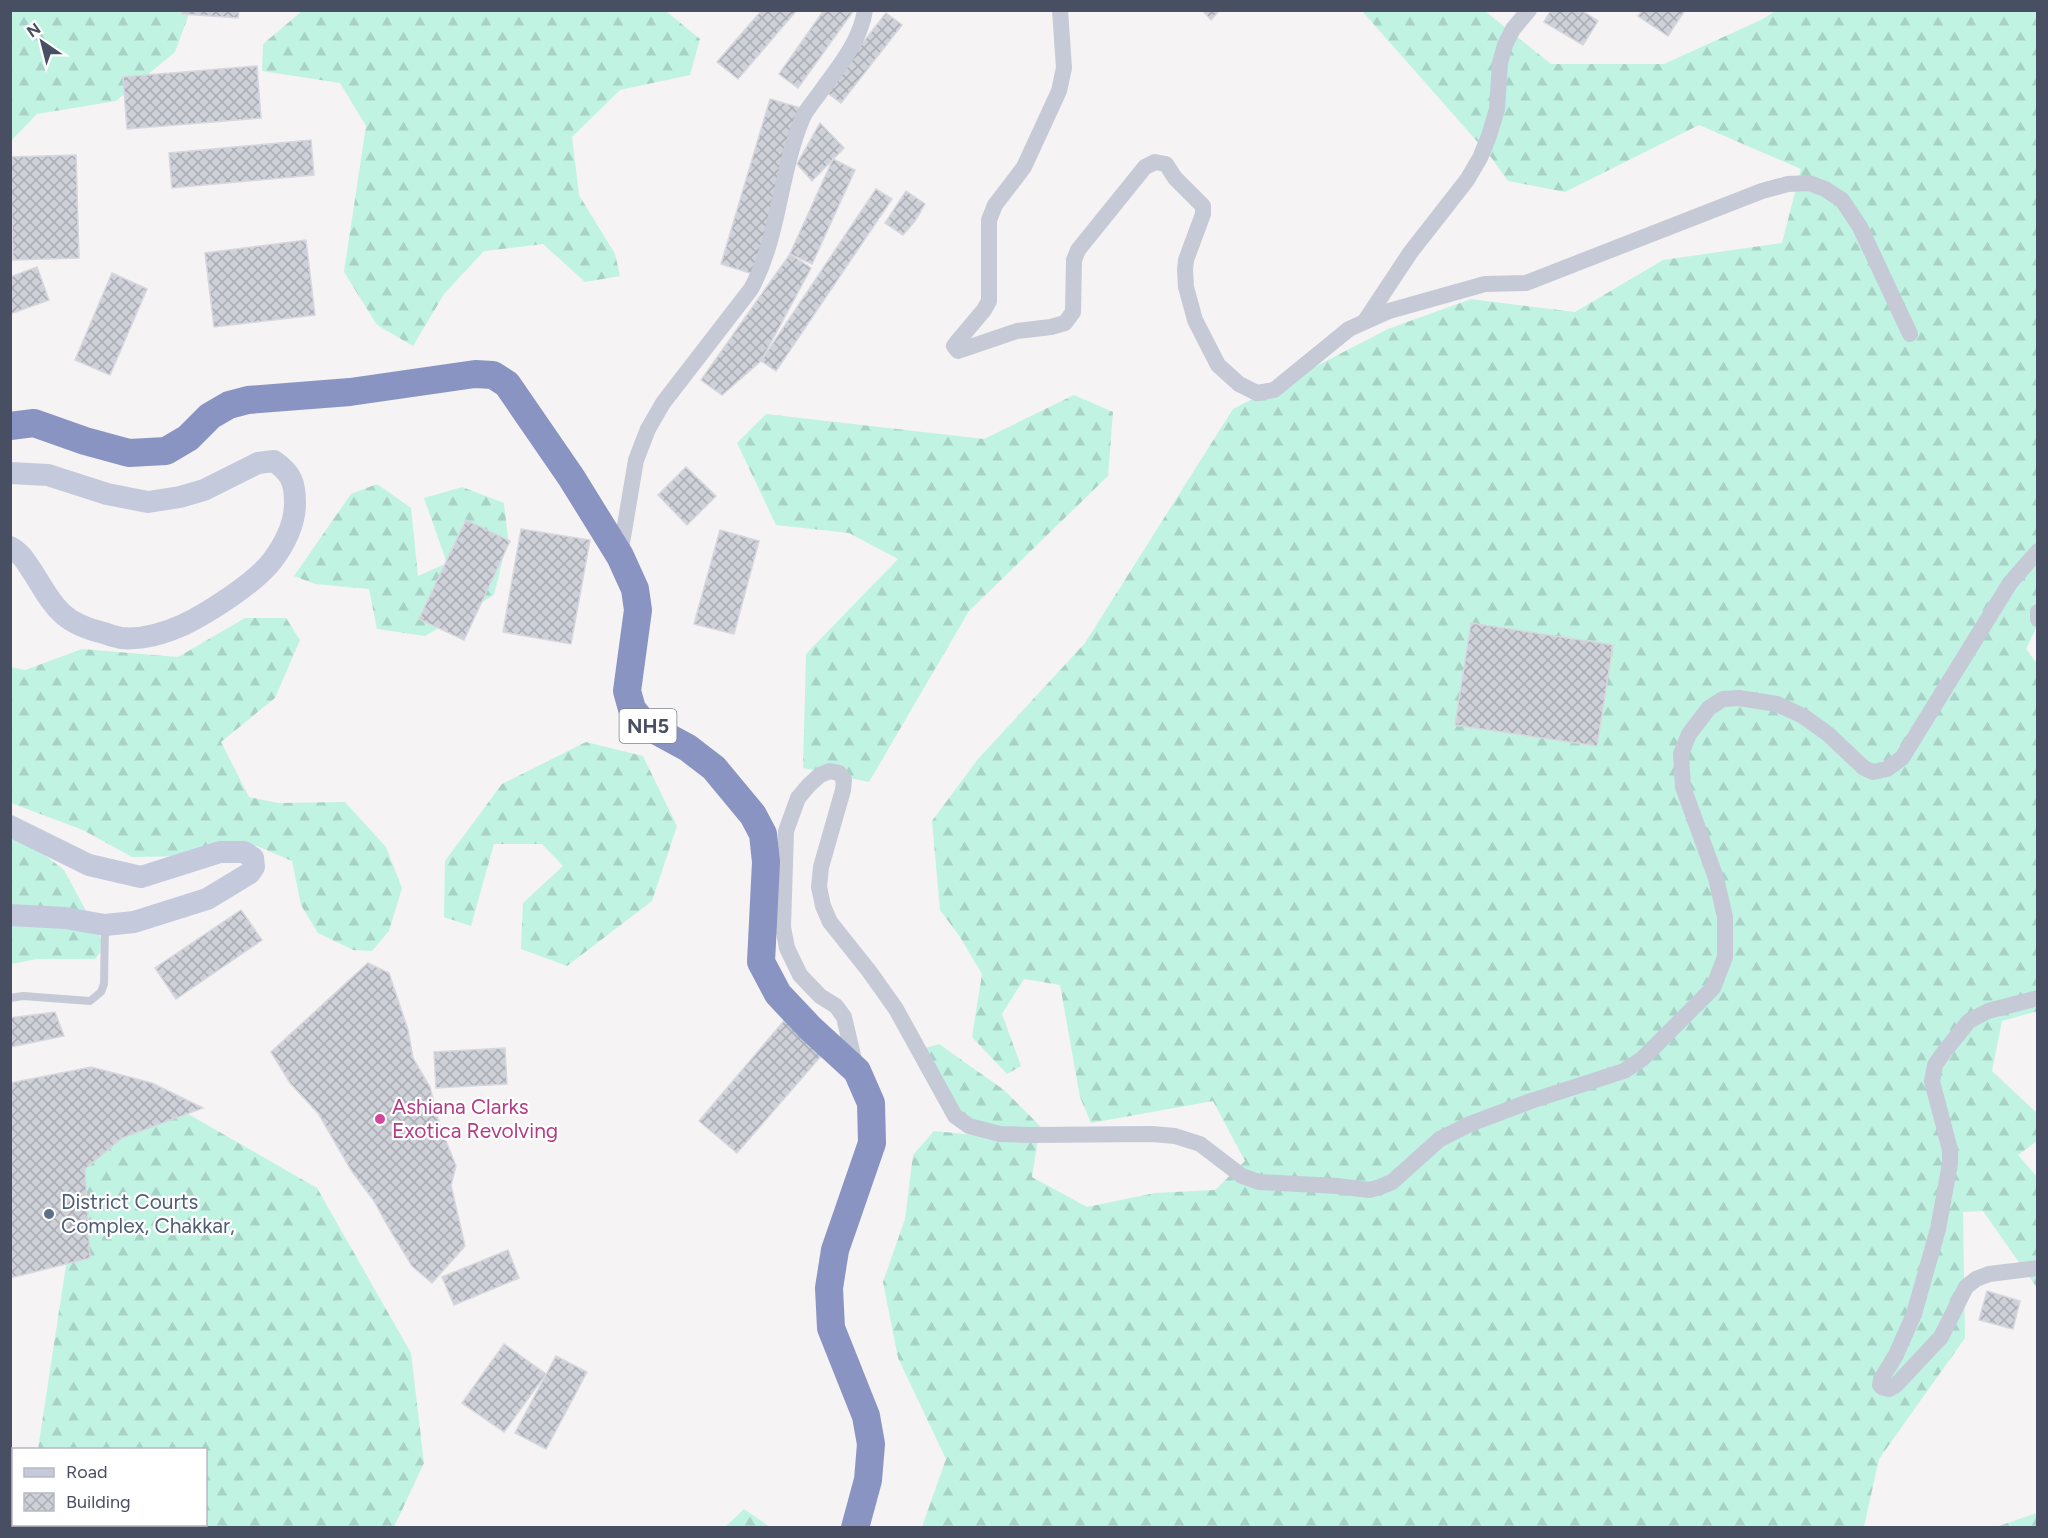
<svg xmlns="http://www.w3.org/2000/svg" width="2048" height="1538" viewBox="0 0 2048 1538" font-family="Figtree,sans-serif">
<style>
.forest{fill:url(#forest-firs)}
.building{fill:url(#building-cross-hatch);stroke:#d7d7de;stroke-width:1.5}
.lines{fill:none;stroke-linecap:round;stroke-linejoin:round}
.lane{stroke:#c6cad7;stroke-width:8}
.street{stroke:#c6cad7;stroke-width:16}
.secondary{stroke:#c5c9dc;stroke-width:22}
.highway{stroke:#8994c3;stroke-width:28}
.hotel-dot{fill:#d1479c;stroke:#fff;stroke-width:2}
.service-dot{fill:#5c6f8a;stroke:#fff;stroke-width:2}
.labels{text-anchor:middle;stroke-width:4.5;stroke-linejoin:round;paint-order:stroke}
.shield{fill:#fff;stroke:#808491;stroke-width:1.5}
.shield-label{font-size:20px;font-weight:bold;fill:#494f62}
.hotel-label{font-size:21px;fill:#b23c85;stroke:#fff;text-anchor:start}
.service-label{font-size:21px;fill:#4e5e75;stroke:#fff;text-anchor:start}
</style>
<defs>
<pattern id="forest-firs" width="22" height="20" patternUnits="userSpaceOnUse" patternTransform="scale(1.5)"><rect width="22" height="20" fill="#c1f3e3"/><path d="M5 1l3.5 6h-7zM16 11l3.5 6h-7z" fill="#a7d2c5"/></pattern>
<pattern id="building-cross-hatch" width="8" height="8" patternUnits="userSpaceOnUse" patternTransform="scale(1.5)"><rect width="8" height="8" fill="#cfd1d8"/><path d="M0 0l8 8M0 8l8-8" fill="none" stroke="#aaacb3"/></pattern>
</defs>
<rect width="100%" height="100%" fill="#f5f3f3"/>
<g class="forest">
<polygon points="11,11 190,11 175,52 116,101 37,114 11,141"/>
<polygon points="302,11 666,11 700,39 690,75 620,90 572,137 579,195 615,254 620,276 585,282 543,244 484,251 444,294 413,346 377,325 344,272 366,126 340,83 262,71 263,44"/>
<polygon points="1362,11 1485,11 1551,64 1664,64 1763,19 1775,11 2037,11 2038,624 2026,649 2038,665 2038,1011 2002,1021 1992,1071 2037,1113 2037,1141 2018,1155 2037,1177 2037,1288 1983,1211 1963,1212 1965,1338 1879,1459 1864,1527 922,1527 946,1459 898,1358 883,1282 905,1219 913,1155 934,1131 985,1136 945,1098 925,1048 939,1044 1004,1090 1040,1126 1032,1177 1087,1207 1155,1193 1215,1190 1245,1161 1213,1101 1091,1123 1080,1097 1060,985 1024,979 1002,1014 1021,1066 1007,1074 972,1037 982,974 960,937 940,910 932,821 978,759 1085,643 1233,409 1388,329 1471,299 1575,312 1663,260 1782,243 1801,169 1699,125 1565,192 1508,181 1490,156"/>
<polygon points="1074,395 1113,412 1108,476 969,611 869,782 803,768 806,654 898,559 849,533 776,525 737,443 766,414 984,439"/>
<polygon points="377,484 411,508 418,576 447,563 424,498 462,487 504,503 508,538 494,595 425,636 377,629 369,589 315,584 294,576 351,494"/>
<polygon points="245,618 286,618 300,640 275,698 221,742 249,797 278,803 345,802 386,847 402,888 389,931 372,951 353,950 318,933 301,905 292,861 257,846 194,856 132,857 83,830 11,803 10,667 25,670 82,649 178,657"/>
<polygon points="586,742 643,756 677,826 652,901 567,966 521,949 523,903 563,866 542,844 494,844 471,926 444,917 445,861 502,784"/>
<polygon points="11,839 26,841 64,870 105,946 95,959 37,959 11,964"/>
<polygon points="183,1111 317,1188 411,1353 424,1463 394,1527 26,1528 26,1524 206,1524 206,1450 38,1449 83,1154"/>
<polygon points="744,1509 770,1527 725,1527"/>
<polygon points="2037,1513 2037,1527 1996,1527"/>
</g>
<g class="building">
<polygon points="182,10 239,10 238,18 182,14"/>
<polygon points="762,10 797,10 738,79 717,62"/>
<polygon points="824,10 854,10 798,88 779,74"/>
<polygon points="1202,10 1220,10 1211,20"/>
<polygon points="1551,10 1581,10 1598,21 1583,45 1544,22"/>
<polygon points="1643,10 1685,10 1668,36 1638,16"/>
<polygon points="886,13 902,25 841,103 825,91"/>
<polygon points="257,66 261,118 127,129 123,77"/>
<polygon points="770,99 801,108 753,274 721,264"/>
<polygon points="820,123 844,148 812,181 797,164"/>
<polygon points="311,140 314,175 172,188 169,153"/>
<polygon points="76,155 79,258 13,260 10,157"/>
<polygon points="833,159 855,170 812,264 790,254"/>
<polygon points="876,189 892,199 776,371 761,361"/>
<polygon points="906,191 925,204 915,221 903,235 885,223"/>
<polygon points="306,240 315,315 214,327 205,253"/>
<polygon points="790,254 811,268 761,361 722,395 701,380"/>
<polygon points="37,267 49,300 10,314 10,277"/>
<polygon points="112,273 147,289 110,375 75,360"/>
<polygon points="686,467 716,496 687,525 658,495"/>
<polygon points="466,520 510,541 464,640 419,619"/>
<polygon points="521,529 590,540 571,644 503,632"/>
<polygon points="720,530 759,541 734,634 694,624"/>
<polygon points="1471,623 1613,645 1597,746 1455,725"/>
<polygon points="241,910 262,940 176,999 155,968"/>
<polygon points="368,963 389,973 408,1030 413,1058 430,1087 440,1126 456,1166 451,1185 465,1246 432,1283 412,1266 389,1228 374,1201 351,1170 318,1113 290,1083 271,1052"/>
<polygon points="55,1012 64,1036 10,1047 10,1018"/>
<polygon points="788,1016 827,1049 737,1153 699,1121"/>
<polygon points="505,1048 507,1084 436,1088 434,1052"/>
<polygon points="91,1067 152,1083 203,1108 122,1138 85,1169 90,1258 10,1278 10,1083"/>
<polygon points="508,1250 519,1278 454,1305 442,1277"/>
<polygon points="1987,1291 2020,1301 2013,1329 1979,1320"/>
<polygon points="504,1344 546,1374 504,1432 462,1403"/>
<polygon points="556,1356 587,1372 546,1449 515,1433"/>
</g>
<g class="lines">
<polyline class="lane" points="10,998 23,996 90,1001 101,992 104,984 105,925"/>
<g class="street">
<polyline points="1060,10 1064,68 1059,91 1024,167 995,205 989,220 989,301 984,310 957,342 954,346 958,351 1017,331 1051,327 1065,323 1073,312 1074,260 1078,250 1145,167 1155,162 1166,164 1175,178 1203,206 1203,214 1186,260 1185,270 1186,287 1195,320 1218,365 1239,384 1257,393 1274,390 1349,329 1389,311 1485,284 1526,283 1762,191 1788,184 1809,183 1825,189 1842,200 1860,227 1910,334"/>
<polyline points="1365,321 1410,253 1467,180 1480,158 1489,136 1497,109 1500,63 1505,45 1513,29 1529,10"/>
<path d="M620,555L636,460L648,429L663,403L751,289C780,236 779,173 803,117C807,109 813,102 819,94C837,68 860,43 865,10"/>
<polyline points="2038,612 2038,619"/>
<polyline points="2038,998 1988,1011 1969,1021 1944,1052 1935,1065 1932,1081 1950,1150 1950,1164 1938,1229 1914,1314 1895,1357 1881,1379 1880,1385 1882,1387 1889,1389 1896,1385 1941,1337 1966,1287 1976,1279 1989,1274 2038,1268"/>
<polyline points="856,1068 844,1017 836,1006 820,996 800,975 787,948 783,927 786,831 798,798 809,785 820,775 830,771 839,773 844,780 843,790 821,867 819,887 823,906 830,922 869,971 896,1009 955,1116 969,1126 1000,1134 1030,1135 1152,1134 1175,1136 1200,1144 1242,1176 1259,1182 1337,1186 1369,1190 1380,1187 1392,1182 1440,1139 1470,1124 1531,1101 1624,1071 1642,1059 1713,988 1725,957 1725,917 1716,878 1683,787 1681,754 1689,734 1709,708 1723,699 1739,698 1777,704 1803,716 1828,734 1864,768 1873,772 1887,769 1902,758 2010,583 2038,551"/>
</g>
<g class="secondary">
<path d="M10,473L48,475L107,494L148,502L180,497L204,490L258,463L274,461C291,473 295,482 295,503C295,524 284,545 272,561C255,583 208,613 183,625C165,633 141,640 121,638C116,637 109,635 104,633C62,623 55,608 34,574C27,564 22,553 10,547"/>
<polyline points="10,826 89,865 141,877 220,852 244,852 253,858 254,867 250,873 207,899 134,922 105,925 65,918 10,915"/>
</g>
<polyline class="highway" points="10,426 34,423 85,441 129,453 166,451 188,438 210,416 229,405 248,400 350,392 475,374 493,375 507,384 571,477 620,556 635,589 638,610 627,691 632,709 644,724 688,748 714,768 753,815 763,834 766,862 761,962 778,994 810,1028 857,1071 871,1103 872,1143 835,1250 829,1288 831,1328 866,1416 871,1444 868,1480 855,1528"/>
</g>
<circle class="hotel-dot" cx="380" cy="1119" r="6"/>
<circle class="service-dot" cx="49" cy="1214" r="6"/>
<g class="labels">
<rect class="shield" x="619.5" y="709" width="57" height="34" rx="4.5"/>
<g class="shield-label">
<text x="648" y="733">NH5</text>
</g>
<g class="hotel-label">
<text x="392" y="1114">Ashiana Clarks<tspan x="392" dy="24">Exotica Revolving</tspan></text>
</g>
<g class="service-label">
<text x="61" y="1209">District Courts<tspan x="61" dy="24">Complex, Chakkar,</tspan></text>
</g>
</g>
<rect width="2048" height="1538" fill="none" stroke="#494f62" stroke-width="24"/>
<rect x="12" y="1448" width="195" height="78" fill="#ffffff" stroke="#b6b9c0" stroke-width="1.5"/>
<rect x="24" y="1468" width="30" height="9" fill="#c5c9dc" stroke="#b6b9c0" stroke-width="1.5"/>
<text x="66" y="1478" font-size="18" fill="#494f62">Road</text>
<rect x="24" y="1493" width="30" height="18" fill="url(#building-cross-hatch)" stroke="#b6b9c0" stroke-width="1.5"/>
<text x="66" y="1508" font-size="18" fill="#494f62">Building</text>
<g transform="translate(42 42) rotate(325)" stroke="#ffffff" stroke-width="4.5" paint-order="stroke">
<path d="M0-4.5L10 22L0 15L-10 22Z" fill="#494f62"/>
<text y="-9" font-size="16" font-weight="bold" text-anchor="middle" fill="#494f62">N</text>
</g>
</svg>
